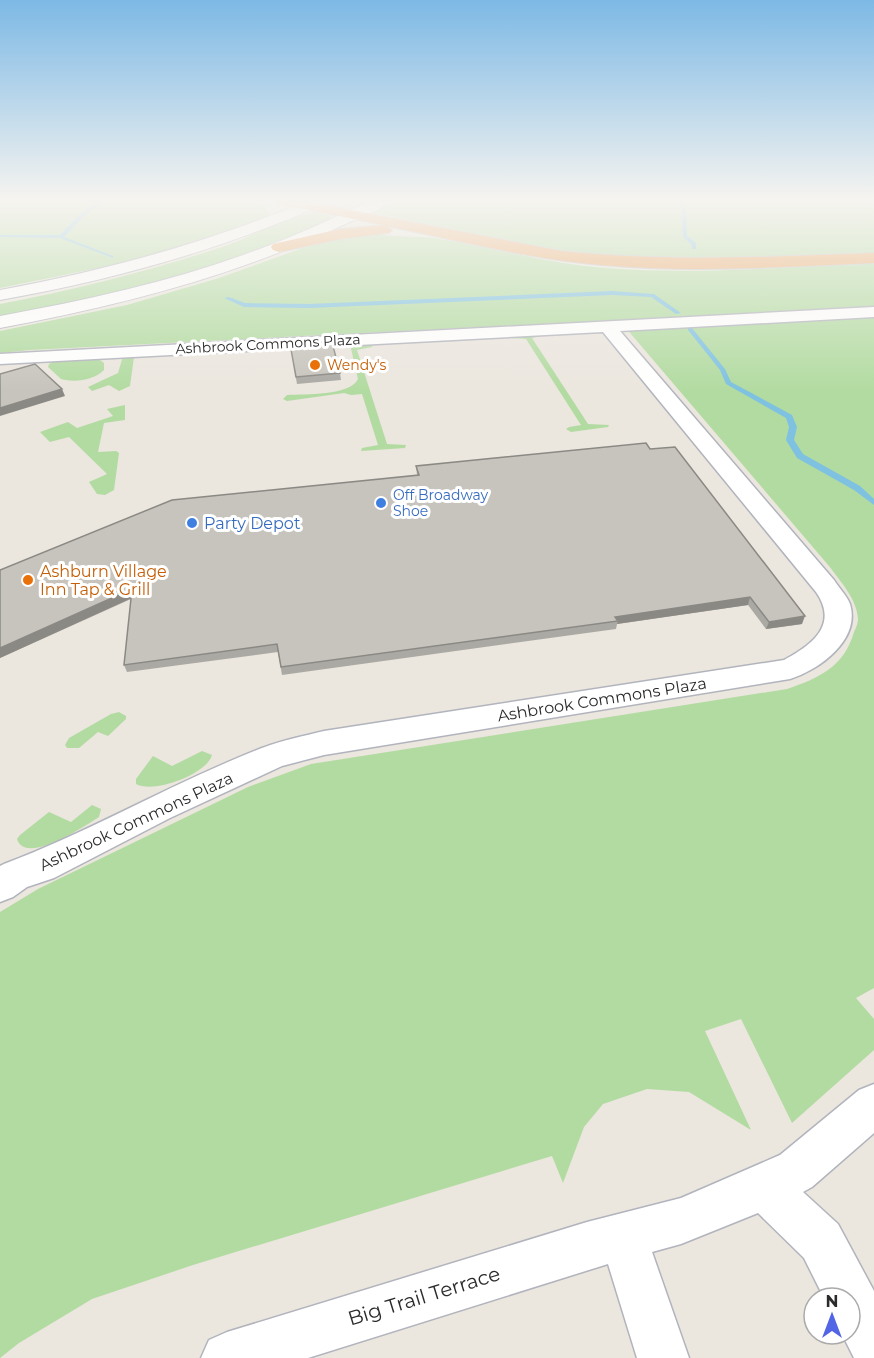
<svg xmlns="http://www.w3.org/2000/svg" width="874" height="1358" viewBox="0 0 874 1358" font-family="Montserrat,sans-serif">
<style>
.green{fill:#b2dba1}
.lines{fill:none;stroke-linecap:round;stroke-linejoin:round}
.stream{fill:#7ec1e0;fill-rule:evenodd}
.street-casing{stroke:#b2b4bd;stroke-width:3}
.secondary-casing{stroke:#b2b4bd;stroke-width:2}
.highway-casing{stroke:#c4c4c4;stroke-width:2}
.street{fill:#fff;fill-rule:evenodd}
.secondary{fill:#fff;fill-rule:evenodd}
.highway{fill:#eba869;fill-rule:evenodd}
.wall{fill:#aba9a3}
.shaded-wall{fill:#8b8984}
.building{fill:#c7c4bd;stroke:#8b8984;stroke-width:1.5}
.food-dot{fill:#e8710a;stroke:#fff;stroke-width:2}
.shop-dot{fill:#3f7fe0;stroke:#fff;stroke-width:2}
.labels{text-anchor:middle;stroke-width:6;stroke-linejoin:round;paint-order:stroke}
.far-street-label{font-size:14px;fill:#2b2b2b;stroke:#fff}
.far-food-label{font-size:14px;fill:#c56008;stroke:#fff;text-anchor:start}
.far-shop-label{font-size:14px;fill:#366cbe;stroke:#fff;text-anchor:start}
.shop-label{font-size:16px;fill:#366cbe;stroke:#fff;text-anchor:start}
.food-label{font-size:16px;fill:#c56008;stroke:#fff;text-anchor:start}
.street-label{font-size:16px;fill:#2b2b2b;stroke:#fff}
.near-street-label{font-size:20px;fill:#2b2b2b;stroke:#fff}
</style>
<rect width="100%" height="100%" fill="#ebe6de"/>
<g class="green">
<polygon points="0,201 246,201 264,205 270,213 267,217 167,254 0,288"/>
<polygon points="394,201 871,201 874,202 874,254 660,260 555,250 369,212"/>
<path d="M316,213L330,216L331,219C303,236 270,246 239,257C160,284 81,301 0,317V304C75,290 149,271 222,247C251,237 286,216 316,213Z"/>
<path d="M373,233C395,238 418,235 440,239C496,248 550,264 606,268C695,275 785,267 874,263V988L856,998L874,1019V1050L792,1123L741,1019L705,1031L751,1130L689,1092L647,1089L603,1104L584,1127L563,1183L552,1156L193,1265L92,1299L19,1343L0,1358V912L38,889L248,787L311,764L787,689C819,678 844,667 854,632C856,628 858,623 858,619C857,599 840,581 829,566L619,320L30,350L0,353V331L127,305L219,278L322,241Z"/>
<polygon points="546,335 532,338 588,424 609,425 608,427 571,432 566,429 569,427 581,425 526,339 510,338"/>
<path d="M350,344H373L372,347L357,350L387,444L406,445L405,448L361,451L362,448L378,445L362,394L351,395L344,393L287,401L283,399L287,395C305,394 350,396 358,379Z"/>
<polygon points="123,356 134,357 130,386 119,391 109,385 92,391 88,387 118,373"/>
<path d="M97,358L104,363V370C94,380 75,383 61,379L48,367L49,364L57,359Z"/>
<polygon points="125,405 125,420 104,423 98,452 116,451 119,453 114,490 105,495 97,494 89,482 107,474 69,437 50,442 40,432 68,422 77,428 113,416 107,409"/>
<polygon points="119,712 126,716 126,719 108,736 98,732 79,748 67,748 65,745 69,738 111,714"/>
<path d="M202,751L212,755C207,774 154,794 136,784V779L153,756L172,766Z"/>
<path d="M92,805L101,809L99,817C85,826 25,866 17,839L20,835L49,812L71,822Z"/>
</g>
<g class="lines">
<g class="stream">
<polygon points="100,201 105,201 84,216 64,237 113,256 113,258 60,238 0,237 0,235 60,235 80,214"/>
<polygon points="677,201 681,201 686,209 687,236 696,243 696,249 692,249 691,244 683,237 682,209"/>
<polygon points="612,291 654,294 681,313 676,314 651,297 612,295 309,308 244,307 224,298 229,297 245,303 309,304"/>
<polygon points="688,328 692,328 725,369 731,382 792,415 797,427 794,440 803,454 860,486 874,499 874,505 854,490 797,458 786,440 789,427 786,418 726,384 720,370 688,330"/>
</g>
<g class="street-casing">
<g id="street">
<path d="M874,307V317L620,331L834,580C839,588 847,596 850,604C861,640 819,670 790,679L324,755L282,766L170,818L54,878L27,887L13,897L0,902V866L4,864C92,831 174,782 262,748C282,740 304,736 324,731L784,660C812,645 839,625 816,592L603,332L0,364V354Z"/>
<polygon points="874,1084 874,1133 812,1187 803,1192 838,1224 874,1291 874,1358 854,1358 842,1334 850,1334 850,1298 824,1298 804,1258 758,1213 681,1244 652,1252 689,1358 637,1358 608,1264 308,1358 201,1358 209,1340 227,1332 587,1222 681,1198 780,1155 859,1090"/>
</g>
</g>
<g class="secondary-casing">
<g id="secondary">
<path d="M308,201H327L325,204C216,251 117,279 0,300V290C108,270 206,243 308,201Z"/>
<path d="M370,201H389C379,213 355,219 341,226C232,277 117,306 0,328V316C87,300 174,281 257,250C296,236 333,218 370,201Z"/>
</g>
</g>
<g class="highway-casing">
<path id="highway" d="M276,201H305L561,251C665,262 769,257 874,253V263C783,267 692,273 601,265C529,259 457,240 386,226L392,230L389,233L340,239L279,252L273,250L271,247L273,244L340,229L384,225L283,205Z"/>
</g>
<use href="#street" class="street"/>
<use href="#secondary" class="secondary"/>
<use href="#highway" class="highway"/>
</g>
<g class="wall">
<polygon points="290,344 340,373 341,380 297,384"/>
<polygon points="650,449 802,624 766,629 748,605 617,624 616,629 282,675 278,652 127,672 124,665 131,599 0,658 0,570 417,475 416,466"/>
</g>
<g class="shaded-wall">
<polygon points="62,389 65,396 0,416 0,408"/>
<polygon points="132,589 134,597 0,658 0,648"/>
<polygon points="750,597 748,605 617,624 618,621 615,617"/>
<polygon points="805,616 802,624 766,629 769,622"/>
</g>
<g class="building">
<polygon points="332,342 340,373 296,377 290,344"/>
<polygon points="35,364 62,389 0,408 0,374"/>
<polygon points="646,443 650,449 675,447 805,616 769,622 750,597 615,617 618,621 281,667 277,644 124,665 132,589 0,648 0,570 172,500 419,475 416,466"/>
</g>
<linearGradient id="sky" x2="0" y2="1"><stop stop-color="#7db9e5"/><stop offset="0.51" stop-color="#f6f4f0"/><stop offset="1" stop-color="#f6f4f0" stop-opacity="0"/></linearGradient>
<rect width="874" height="391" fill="url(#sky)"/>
<g class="food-dot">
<circle cx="315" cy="365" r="6"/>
<circle cx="28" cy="580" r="6"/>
</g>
<g class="shop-dot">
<circle cx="381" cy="503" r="6"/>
<circle cx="192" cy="523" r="6"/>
</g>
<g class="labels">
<g class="far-street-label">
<text transform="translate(268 344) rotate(-3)" y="5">Ashbrook Commons Plaza</text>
</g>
<g class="far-food-label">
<text x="327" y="370">Wendy's</text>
</g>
<g class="far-shop-label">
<text x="393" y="500">Off Broadway<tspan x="393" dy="16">Shoe</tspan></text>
</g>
<g class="shop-label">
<text x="204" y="529">Party Depot</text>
</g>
<g class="food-label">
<text x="40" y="577">Ashburn Village<tspan x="40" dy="18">Inn Tap &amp; Grill</tspan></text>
</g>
<g class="street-label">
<text transform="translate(602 699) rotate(-9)" y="6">Ashbrook Commons Plaza</text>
<text transform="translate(136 821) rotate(-25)" y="6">Ashbrook Commons Plaza</text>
</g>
<g class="near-street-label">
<text transform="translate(424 1296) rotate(-17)" y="7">Big Trail Terrace</text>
</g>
</g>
<g transform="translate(832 1316)"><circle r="28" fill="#ffffff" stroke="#aaaaaa" stroke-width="1.5"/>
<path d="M0-4.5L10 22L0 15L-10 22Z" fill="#5265e5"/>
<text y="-9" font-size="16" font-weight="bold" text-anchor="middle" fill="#2b2b2b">N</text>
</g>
</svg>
